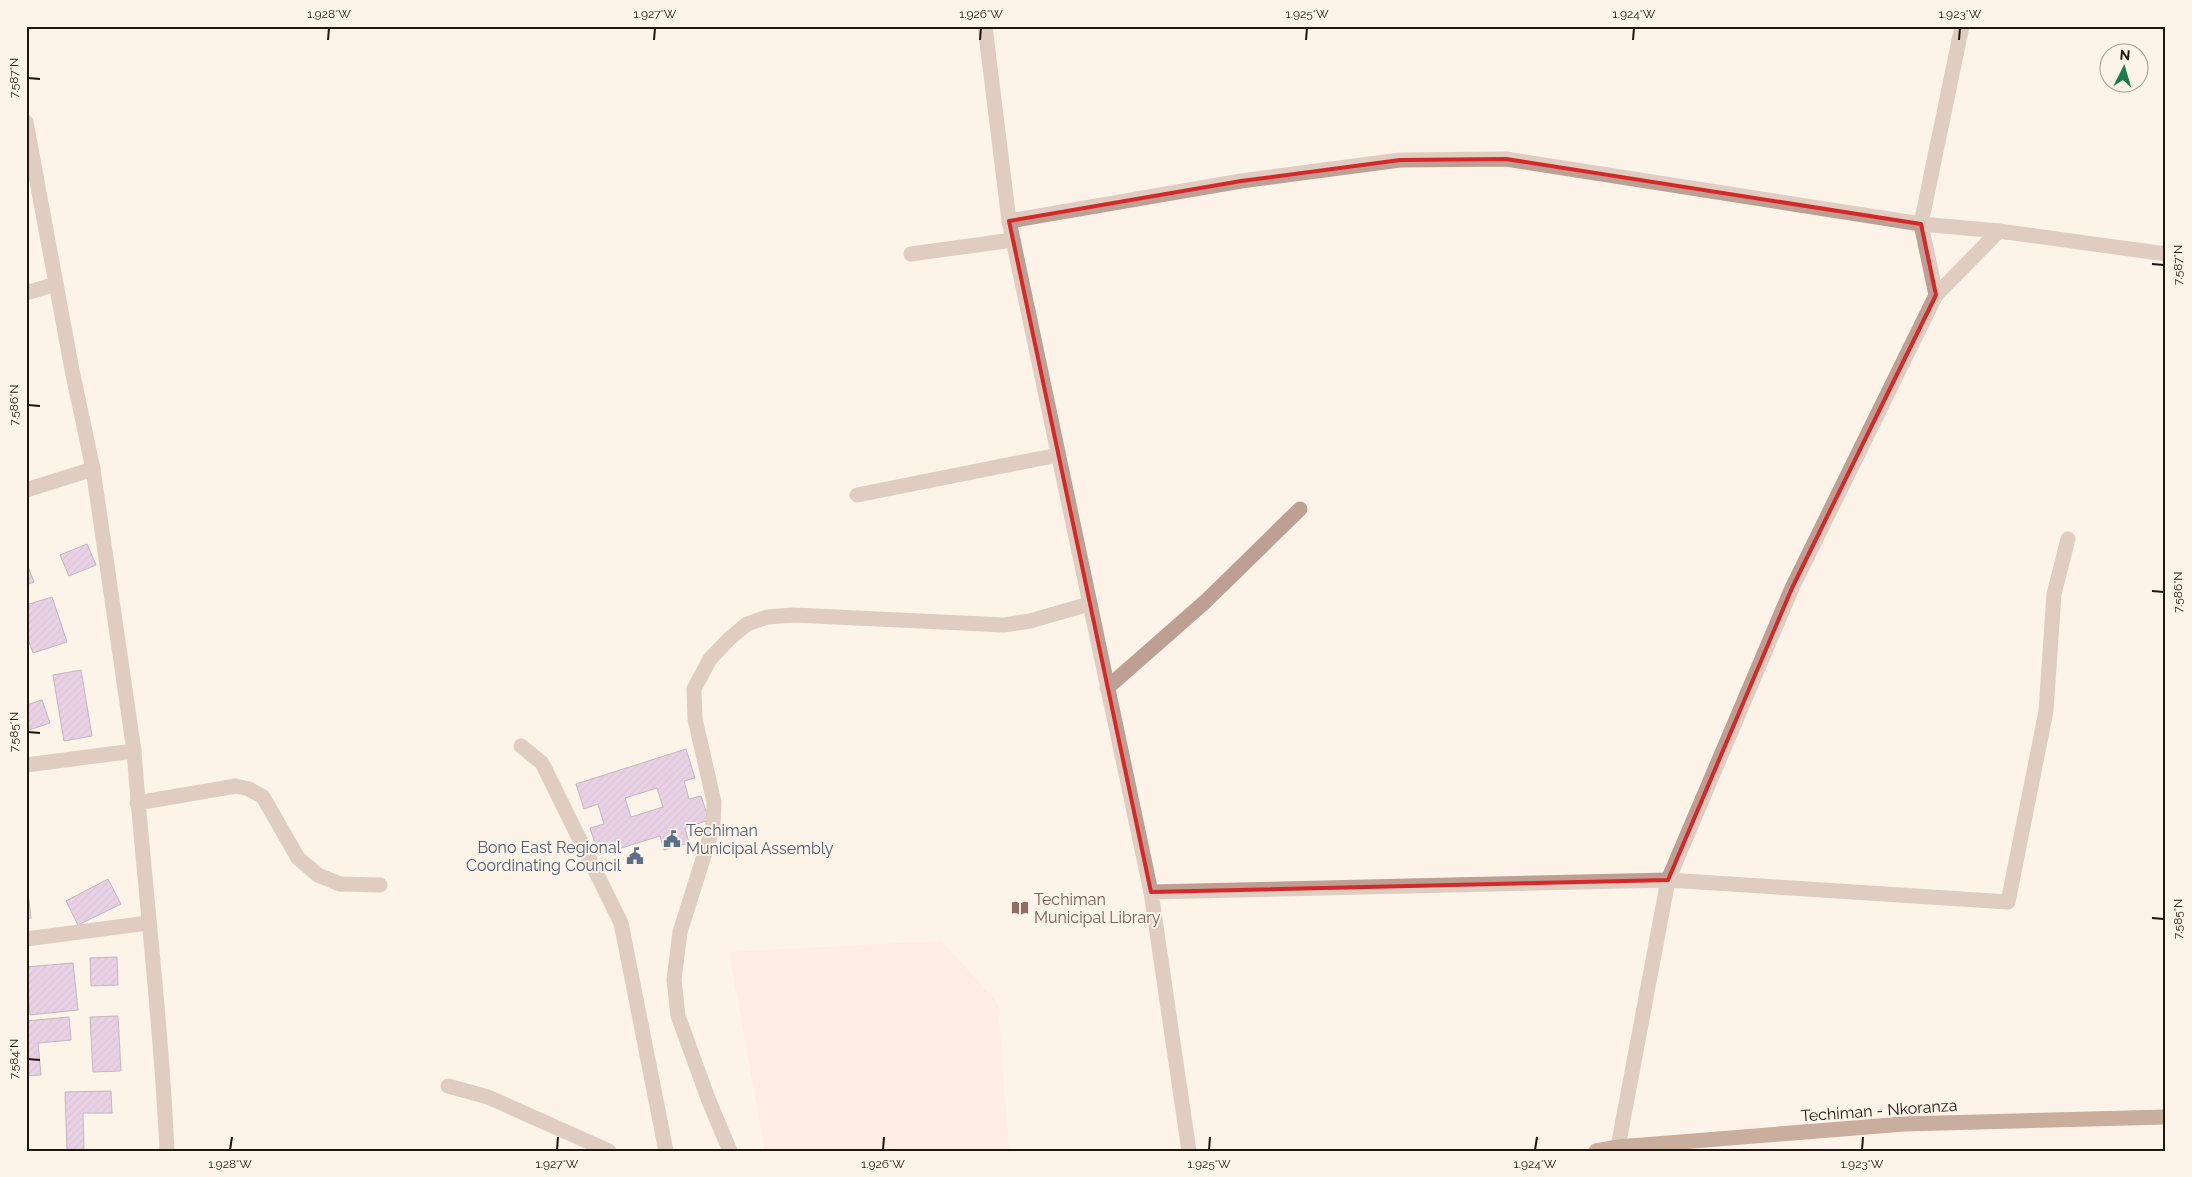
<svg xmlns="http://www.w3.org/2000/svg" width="2192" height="1177" viewBox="0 0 2192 1177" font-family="Raleway,sans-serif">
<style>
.industrial{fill:#ffe4df}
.building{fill:url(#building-hatch);stroke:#7f6e87;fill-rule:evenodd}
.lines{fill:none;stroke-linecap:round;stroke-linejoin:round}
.minor{stroke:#bda093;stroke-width:15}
.major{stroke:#8a5942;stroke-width:15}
.marked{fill:none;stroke:#d62828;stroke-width:4;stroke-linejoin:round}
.ticks{fill:none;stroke:#1f160d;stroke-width:2}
.labels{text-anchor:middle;stroke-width:4;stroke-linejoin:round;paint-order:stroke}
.service-label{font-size:16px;fill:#4e5e75;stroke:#fdf3e9;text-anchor:start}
.education-label{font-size:16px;fill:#785e54;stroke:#fdf3e9;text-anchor:start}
.street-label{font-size:16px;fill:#1f160d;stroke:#fdf3e9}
.neatline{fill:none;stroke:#1f160d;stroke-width:2}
.ticks-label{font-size:12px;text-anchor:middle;fill:#1f160d}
</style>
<defs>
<pattern id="building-hatch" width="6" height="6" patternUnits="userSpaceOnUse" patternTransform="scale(1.25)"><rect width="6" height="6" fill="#cfa9e0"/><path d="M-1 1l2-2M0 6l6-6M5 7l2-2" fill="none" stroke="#b191bf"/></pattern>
</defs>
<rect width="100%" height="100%" fill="#fdf3e9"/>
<polygon class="industrial" points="942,941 998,1004 1009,1151 765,1151 729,952"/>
<g class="building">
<polygon points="87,544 96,565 69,576 60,555"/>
<polygon points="26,562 34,582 26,585"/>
<polygon points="52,597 67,642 33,653 26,634 26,605"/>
<polygon points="81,670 92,736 64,741 53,675"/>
<polygon points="42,700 50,723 26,731 26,705"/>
<path d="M686,749L695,778L684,781L689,799L701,796L709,820L685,828L689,843L664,850L660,836L599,855L590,828L604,824L598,804L584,809L576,784ZM657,788L663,807L631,817L625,798Z"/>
<polygon points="26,876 31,918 26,919"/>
<polygon points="108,879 121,904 78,925 66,901"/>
<polygon points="117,957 118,985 91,986 90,958"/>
<polygon points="73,963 78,1010 30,1015 26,967"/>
<polygon points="118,1016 121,1071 93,1072 90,1017"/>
<polygon points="69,1017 71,1040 38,1043 41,1075 26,1076 26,1021"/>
<polygon points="111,1091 112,1113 83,1113 84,1151 67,1151 65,1092"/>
</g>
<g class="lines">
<g class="minor">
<polyline points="985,26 1009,221"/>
<polyline points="26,122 72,370 93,469 134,751 26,765"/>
<polyline points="1999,231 1936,295 1792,588 1668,880 2008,902 2046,711 2054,594 2068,539"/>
<polyline points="911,254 1013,240"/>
<polyline points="26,293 56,284"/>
<polyline points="1936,295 1921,224 1962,26"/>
<polyline points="26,490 93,469"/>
<polyline points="857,495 1058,455"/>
<polyline points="1107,688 1206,601 1300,509"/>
<polyline points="521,746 542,763 621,923 666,1151"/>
<path d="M134,751C144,884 161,1017 167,1151"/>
<polyline points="137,803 236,786 249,789 263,797 298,858 318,875 340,884 380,885"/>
<polyline points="1151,892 1009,221 1241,181 1400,160 1506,159 1921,224 1999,231 2166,254"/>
<polyline points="26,939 148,923"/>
<polyline points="448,1086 488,1097 609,1151"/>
<polyline points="730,1151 709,1101 678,1016 674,980 680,932 713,827 714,802 695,719 694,689 710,659 729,639 747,624 767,617 794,615 1004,625 1030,621 1089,604"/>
<polyline points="1189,1151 1151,892 1668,880 1618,1147"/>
</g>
<polyline class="major" points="1596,1151 1618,1147 1904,1124 2166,1117"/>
</g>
<path d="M0 0H2192V1177H0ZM1506,159L1921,224L1936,295L1792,588L1668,880L1151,892L1009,221L1241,181L1400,160Z" fill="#fdf3e9" fill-opacity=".55" fill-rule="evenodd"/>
<path class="marked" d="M1506,159L1921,224L1936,295L1792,588L1668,880L1151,892L1009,221L1241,181L1400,160Z"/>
<path class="ticks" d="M328,40L329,28M654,40L655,28M980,40L981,28M1306,40L1307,28M1633,40L1634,28M1959,40L1960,28M28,78L40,79M2152,264L2164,265M28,405L40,406M2152,591L2164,592M28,732L40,733M2152,918L2164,919M28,1059L40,1060M230,1150L232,1137M557,1150L558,1137M883,1150L884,1137M1209,1150L1210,1137M1535,1150L1537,1137M1862,1150L1863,1137"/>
<defs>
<g id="civic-bare" transform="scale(1.35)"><path d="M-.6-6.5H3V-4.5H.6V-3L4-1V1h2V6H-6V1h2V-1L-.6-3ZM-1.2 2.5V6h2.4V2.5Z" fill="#5c6f8a" stroke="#fdf3e9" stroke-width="2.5" paint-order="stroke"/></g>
<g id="library-bare" transform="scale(1.35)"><path d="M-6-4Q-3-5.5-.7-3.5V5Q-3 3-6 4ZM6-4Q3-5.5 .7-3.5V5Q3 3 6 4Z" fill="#8d6e63" stroke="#fdf3e9" stroke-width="2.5" paint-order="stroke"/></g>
</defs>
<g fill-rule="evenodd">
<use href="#civic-bare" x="672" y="839"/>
<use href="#civic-bare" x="635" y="856"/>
<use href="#library-bare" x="1020" y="908"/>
</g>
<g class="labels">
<g class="service-label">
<text x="686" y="836">Techiman<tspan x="686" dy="18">Municipal Assembly</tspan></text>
<text x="621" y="853" text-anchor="end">Bono East Regional<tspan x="621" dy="18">Coordinating Council</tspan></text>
</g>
<g class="education-label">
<text x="1034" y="905">Techiman<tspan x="1034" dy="18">Municipal Library</tspan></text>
</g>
<g class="street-label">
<text transform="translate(1879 1110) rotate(-4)" y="6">Techiman - Nkoranza</text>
</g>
</g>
<rect width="2192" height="1177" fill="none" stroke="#fdf3e9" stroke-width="55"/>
<g transform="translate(2124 68) rotate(5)"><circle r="24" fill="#fdf3e9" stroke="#a49b91"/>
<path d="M0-4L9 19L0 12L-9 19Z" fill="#1d794e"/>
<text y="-8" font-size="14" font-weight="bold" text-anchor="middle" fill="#1f160d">N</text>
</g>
<rect x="28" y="28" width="2136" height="1122" class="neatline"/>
<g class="ticks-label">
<text x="329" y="18">1.928°W</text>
<text x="655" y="18">1.927°W</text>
<text x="981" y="18">1.926°W</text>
<text x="1307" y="18">1.925°W</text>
<text x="1634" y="18">1.924°W</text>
<text x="1960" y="18">1.923°W</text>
<text transform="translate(14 78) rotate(-90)" y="4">7.587°N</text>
<text transform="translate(2178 265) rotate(-90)" y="4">7.587°N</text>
<text transform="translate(14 405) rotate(-90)" y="4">7.586°N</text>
<text transform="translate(2178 592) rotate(-90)" y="4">7.586°N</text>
<text transform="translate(14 732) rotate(-90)" y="4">7.585°N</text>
<text transform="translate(2178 919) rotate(-90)" y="4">7.585°N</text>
<text transform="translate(14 1059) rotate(-90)" y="4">7.584°N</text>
<text x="230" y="1168">1.928°W</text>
<text x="557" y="1168">1.927°W</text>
<text x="883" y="1168">1.926°W</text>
<text x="1209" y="1168">1.925°W</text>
<text x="1535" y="1168">1.924°W</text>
<text x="1862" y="1168">1.923°W</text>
</g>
</svg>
